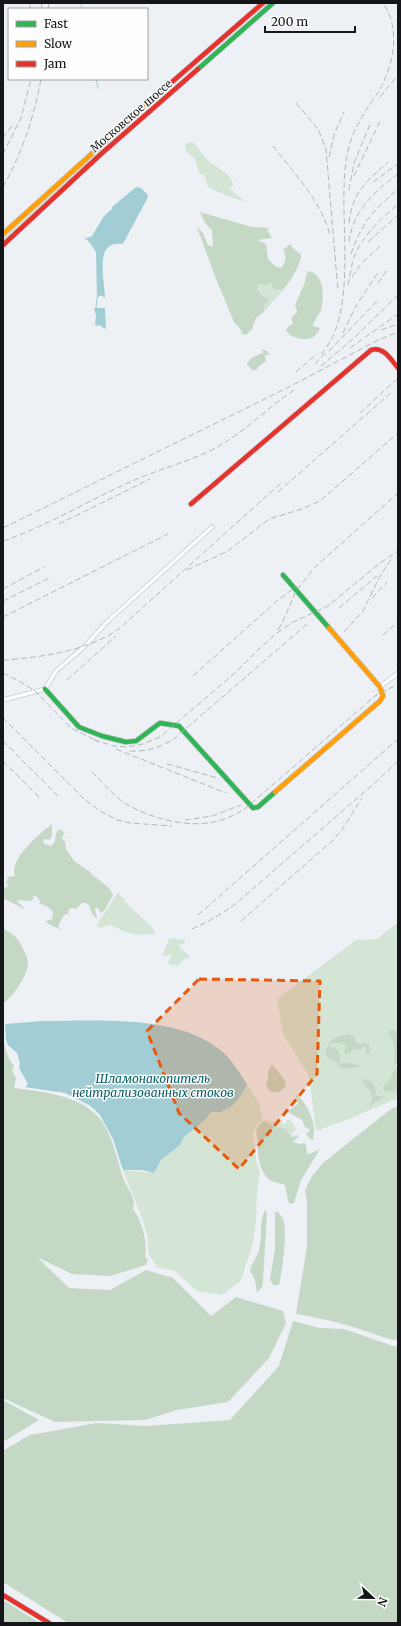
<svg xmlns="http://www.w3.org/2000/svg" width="401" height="1626" viewBox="0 0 401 1626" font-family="Merriweather,serif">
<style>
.green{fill:#d4e5d6}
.forest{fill:#c5d8c6}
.water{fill:#a2cdd4}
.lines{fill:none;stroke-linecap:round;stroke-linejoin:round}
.stream{stroke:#a2cdd4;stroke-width:1}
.street-casing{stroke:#c8cbcf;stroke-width:5}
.fast-casing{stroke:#c8cbcf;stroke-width:6}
.slow-casing{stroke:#c8cbcf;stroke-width:6}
.jam-casing{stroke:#c8cbcf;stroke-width:6}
.street{stroke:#fcfdfe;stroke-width:3.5}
.fast{stroke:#30b455;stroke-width:4.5}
.slow{stroke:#ff9f0a;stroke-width:4.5}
.jam{stroke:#e5322d;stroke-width:4.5}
.rail{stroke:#b5b6b7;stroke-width:1;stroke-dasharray:6 3;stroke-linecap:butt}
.marked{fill:#e8590c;fill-opacity:0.2;stroke:#e8590c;stroke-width:3;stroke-dasharray:8 5;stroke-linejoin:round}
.labels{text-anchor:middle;stroke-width:3;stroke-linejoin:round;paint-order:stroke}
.street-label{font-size:11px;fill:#14161a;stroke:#fdfdfd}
.water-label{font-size:12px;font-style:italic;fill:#085e68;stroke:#fdfdfd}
</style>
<rect width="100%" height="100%" fill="#edf1f6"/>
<g class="green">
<polygon points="142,111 144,111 145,113 3,242 3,236"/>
<path d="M189,142L194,143C198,147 201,153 206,158C214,167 231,172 234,186L229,188L246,202C231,198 222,194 208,187L204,175L199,173L195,159C190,154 185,154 185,145Z"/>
<polygon points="269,283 273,285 273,289 284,289 264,312 264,306 268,299 261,294 258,286 260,284"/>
<polygon points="118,892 129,906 153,928 156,934 140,935 125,932 111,925 108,925 101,928 96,926"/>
<polygon points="398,922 398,1098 354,1117 316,1131 309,1076 283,1034 277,999 356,940 377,939"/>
<path d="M174,938L180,940L183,939L186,942L179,945C181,951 187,952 190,957L184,959L178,966L167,964L172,955L162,956L169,939Z"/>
<path d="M247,1084L259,1103L263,1119L256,1127L253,1133L256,1159L260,1173L257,1191L256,1220L253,1243L241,1281L222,1295L197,1291L175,1271L158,1268L149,1255L147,1235L143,1221L123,1170L154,1173L161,1160L180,1145L184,1137L206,1119L211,1112C227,1112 241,1100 247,1084Z"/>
<polygon points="268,1120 272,1122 283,1121 282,1124 284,1125 287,1120 290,1120 296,1129 293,1133 291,1134 278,1126 269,1124 267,1121"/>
</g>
<g class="forest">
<path d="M200,212L252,227L270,228L267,230L272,238L257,240L266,244L268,259L275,266L281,268C286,263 287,255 283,250L290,244L295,250L301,254C302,263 290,282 284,289H273L271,283H269L268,285L260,284L258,285C257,293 263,296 269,299L264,306V312L256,318L252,329L246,335L242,334L241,330L234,322L216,279L197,227L203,233L208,245L213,247L212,230L205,223Z"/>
<path d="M309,271C325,275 324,297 321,310C319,315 315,319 313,324V326L320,328L319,331C317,333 315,336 312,338C304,341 289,338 286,330L289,326L293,324L291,318L297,312L295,305L305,282L306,275Z"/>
<path d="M262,349L267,351L270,355H265L266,361L258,367L257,370H252L247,364C249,358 257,355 263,353Z"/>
<path d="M52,824V837L49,840L43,839L44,844L52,846L55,841L56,833L59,829L66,833H64L62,838L65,842L66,849L74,861L89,871L94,876L109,888L113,895L104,911L101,913L98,908H95L97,919L92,914L89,905L86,903H82L76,909L72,908L69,909L68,914L64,915L58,926L61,930L47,923L46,921L52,919L53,912L48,907L39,903L41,902L36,896H32L34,898L31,901L20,900L17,901L26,910L3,898L4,888L9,886L6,883L8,877L15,876C8,860 40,833 52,824Z"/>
<path d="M3,928C16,936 19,939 25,953C26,956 28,959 28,962C28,976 13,996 3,1004Z"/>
<path d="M392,1030L398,1031V1058L394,1066C394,1054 396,1041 387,1032Z"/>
<path d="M3,1032C4,1045 6,1056 14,1066L12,1071L16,1078L14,1088C45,1092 90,1096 106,1128C114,1144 118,1161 123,1178C127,1187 137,1200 133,1209C142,1220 148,1244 145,1257L148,1260L146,1265L110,1276L72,1274L37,1257L69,1288L110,1290L146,1270L173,1278L211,1316L236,1297L283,1311L286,1323L269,1358L228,1402L177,1410L145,1420L55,1422L3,1398Z"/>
<path d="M350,1034L355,1037L356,1043L361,1044L364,1042L369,1045L370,1053L367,1054L365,1052L367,1048L364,1046L361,1049L353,1050L346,1055L344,1052L346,1046L341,1043H331L329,1046L339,1051L340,1058L339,1063H349L362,1066L346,1069L339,1067L335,1061L327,1057L325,1053C328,1039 337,1035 350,1034Z"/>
<path d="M272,1064L284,1079L286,1086C281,1092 276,1094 269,1091L266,1084L268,1078V1071Z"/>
<polygon points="395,1068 398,1074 398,1092 385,1091 382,1088 391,1078"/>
<path d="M362,1078L372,1082L376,1090L375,1096H381L384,1098H381V1100L375,1102L369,1108C378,1086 364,1092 362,1078Z"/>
<path d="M298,1095C309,1108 317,1123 313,1140L310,1139L305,1132L309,1133V1129L305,1127L302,1120L288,1112V1111L298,1104L296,1096Z"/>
<path d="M398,1106V1340C386,1340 377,1334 365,1331C343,1323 319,1318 296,1314L307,1246V1202L305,1190L312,1176L324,1162L391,1109Z"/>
<path d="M264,1120L269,1124L285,1129L293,1137L296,1135L299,1136L293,1142L299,1144L304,1143L306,1145L307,1154L312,1153L320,1149L301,1180L294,1203L290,1204L288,1201L285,1185C281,1183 274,1183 270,1180C255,1168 259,1146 256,1129Z"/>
<path d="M265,1210L267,1213L263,1282L262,1287L257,1293L255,1280L250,1270C252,1263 257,1257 259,1250C263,1237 258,1223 265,1210Z"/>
<path d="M275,1212H278C280,1214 282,1217 283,1219C288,1230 282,1272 279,1285H273L270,1279L275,1248Z"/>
<polygon points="293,1321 320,1328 344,1329 393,1346 398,1346 398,1623 68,1623 3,1582 4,1450 30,1435 97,1423 146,1426 230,1420 279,1366"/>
<polygon points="3,1400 39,1420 3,1442"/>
<polygon points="3,1600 40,1623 3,1623"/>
</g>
<g class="water">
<path d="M136,187L141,188L148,195L147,199L124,242L122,244C93,240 105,280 105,298L101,295L97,298L96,252L90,243L84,237L87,238L92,236L104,216L112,209V207Z"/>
<polygon points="94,308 105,308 106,328 104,329 100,325 97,326 95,324 96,316"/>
<path d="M41,1021C95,1021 175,1014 219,1049C231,1058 239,1072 247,1084C243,1095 233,1109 220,1112C217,1112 214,1112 211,1112L206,1119L184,1137L180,1145L161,1160L154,1173L142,1170H123L113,1139L100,1115L95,1110L89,1105L65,1093L25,1087L28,1084L19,1068L20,1063L17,1053L8,1045L6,1040L5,1025L6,1024Z"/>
</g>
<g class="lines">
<g class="stream">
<polyline points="81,3 82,9"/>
<polyline points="96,79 98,88"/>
<polyline points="96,308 97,298"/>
</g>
<g class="street-casing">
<g id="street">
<polyline points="380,687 398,673"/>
<polyline points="3,700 45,689 56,671 85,646 107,622 212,527"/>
</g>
</g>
<g class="fast-casing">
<g id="fast">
<polyline points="198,69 273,3"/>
<polyline points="283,575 329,628"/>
<polyline points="45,689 79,727 102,736 126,742 136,741 160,723 179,726 253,808 258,807 275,792"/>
</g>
</g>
<g class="slow-casing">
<g id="slow">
<polyline points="3,234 149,102"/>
<polyline points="275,792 380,701 383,696 380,687 329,628"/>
</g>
</g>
<g class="jam-casing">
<g id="jam">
<polyline points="149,102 263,3"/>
<polyline points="3,245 101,154 198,69"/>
<path d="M191,504L371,350C384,346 391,360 398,368"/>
<polyline points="3,1595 49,1623"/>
</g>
</g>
<use href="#street" class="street"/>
<use href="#fast" class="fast"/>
<use href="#slow" class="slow"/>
<use href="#jam" class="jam"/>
<g class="rail">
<polyline points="29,3 31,9"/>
<polyline points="41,3 42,9"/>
<polyline points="48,9 49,3"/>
<polyline points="380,97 398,75"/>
<polyline points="296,103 318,129 326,149 338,291"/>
<polyline points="3,138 14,123"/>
<path d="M273,146C294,173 321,201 330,235"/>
<polyline points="3,154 21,118 31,79"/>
<polyline points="329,157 334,135 344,112"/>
<polyline points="354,176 381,119"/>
<polyline points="373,182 398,164"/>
<path d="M3,187C22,153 34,117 41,79"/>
<polyline points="349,190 354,163 371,122"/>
<path d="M349,223C352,192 367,181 388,162"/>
<path d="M349,242C352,212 375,191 398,174"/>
<polyline points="368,242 398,215"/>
<path d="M351,254C362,222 373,211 398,189"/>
<polyline points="352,277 360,265 380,246"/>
<polyline points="378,283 387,270"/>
<path d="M348,285C350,276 351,266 354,257C362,236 382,218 398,204"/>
<polyline points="381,330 398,324"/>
<polyline points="343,333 356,306 379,271"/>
<polyline points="350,348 398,314"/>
<polyline points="329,351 377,301"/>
<path d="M321,354C361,312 336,210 347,156C349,143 354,130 361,119C366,109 373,100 379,91C394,64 401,29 383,3"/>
<polyline points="315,364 326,352"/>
<polyline points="321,366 354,338 398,295"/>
<polyline points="296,372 317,354"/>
<polyline points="360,413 398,378"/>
<polyline points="278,492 393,391"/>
<polyline points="59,524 150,479"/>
<polyline points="3,528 289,387 378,340 398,332"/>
<path d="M3,541C50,525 92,498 137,479C165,467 195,460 221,445C247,429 269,407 294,390"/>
<polyline points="187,570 228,551 269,519 302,509 320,501 398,433"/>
<polyline points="3,589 44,567"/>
<polyline points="372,598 387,582"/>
<polyline points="3,601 49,578"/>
<polyline points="339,608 377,576"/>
<polyline points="3,617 168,534"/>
<polyline points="278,630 283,621 296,591 315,567 398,493"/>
<polyline points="344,632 363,611 380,576 392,558"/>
<polyline points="383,635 398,622"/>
<path d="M3,660C39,658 93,650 121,627L281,483"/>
<polyline points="3,673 21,682 35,691 71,728 99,742"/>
<polyline points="193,676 278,600 297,586"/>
<polyline points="67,680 116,636"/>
<polyline points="3,718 84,799 100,811 117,820 130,823 172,826"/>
<polyline points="94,740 114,746 128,747 143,744 160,737 236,672 259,649 277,633 293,622 328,606 380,563 398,551"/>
<polyline points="3,741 58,796"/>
<polyline points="116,749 226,793"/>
<path d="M130,751C147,752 162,747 175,738L307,624"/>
<polyline points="3,761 39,797"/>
<polyline points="167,764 218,778"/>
<path d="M92,772C102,782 111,793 123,802C132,808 142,812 153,816C186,827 217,828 246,808L375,696L398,684"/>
<polyline points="185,820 212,816 241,805"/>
<polyline points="198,915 398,739"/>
<polyline points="241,921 332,841 342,830 362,798"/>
<polyline points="192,929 209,921 233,906 377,781 398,761"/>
</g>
</g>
<path class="marked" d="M199,979L320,981L317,1074L239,1169L179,1113L147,1031Z"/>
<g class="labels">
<g class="street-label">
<text transform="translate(131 116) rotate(-41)" y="4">Московское шоссе</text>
</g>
<g class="water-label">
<text x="153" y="1083">Шламонакопитель<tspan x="153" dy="14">нейтрализованных стоков</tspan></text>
</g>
</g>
<rect width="401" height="1626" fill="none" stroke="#14161a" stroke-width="8"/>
<rect x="8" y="8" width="140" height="72" fill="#fdfdfd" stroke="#a0a1a2"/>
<rect x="16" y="21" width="20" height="6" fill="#30b455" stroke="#a0a1a2"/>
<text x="44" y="28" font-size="12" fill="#14161a">Fast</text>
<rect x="16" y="41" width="20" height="6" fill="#ff9f0a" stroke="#a0a1a2"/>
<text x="44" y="48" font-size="12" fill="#14161a">Slow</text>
<rect x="16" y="61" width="20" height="6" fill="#e5322d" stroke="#a0a1a2"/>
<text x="44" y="68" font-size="12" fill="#14161a">Jam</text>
<g transform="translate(373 1598) rotate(112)" stroke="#fdfdfd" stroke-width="3" paint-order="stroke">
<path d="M0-3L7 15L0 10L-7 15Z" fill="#14161a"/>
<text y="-6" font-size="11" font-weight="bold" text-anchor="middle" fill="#14161a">N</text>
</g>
<path d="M265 26v6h90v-6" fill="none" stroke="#14161a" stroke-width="2"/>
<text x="271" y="26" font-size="12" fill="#14161a" stroke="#fdfdfd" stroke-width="3" paint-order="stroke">200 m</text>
</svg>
